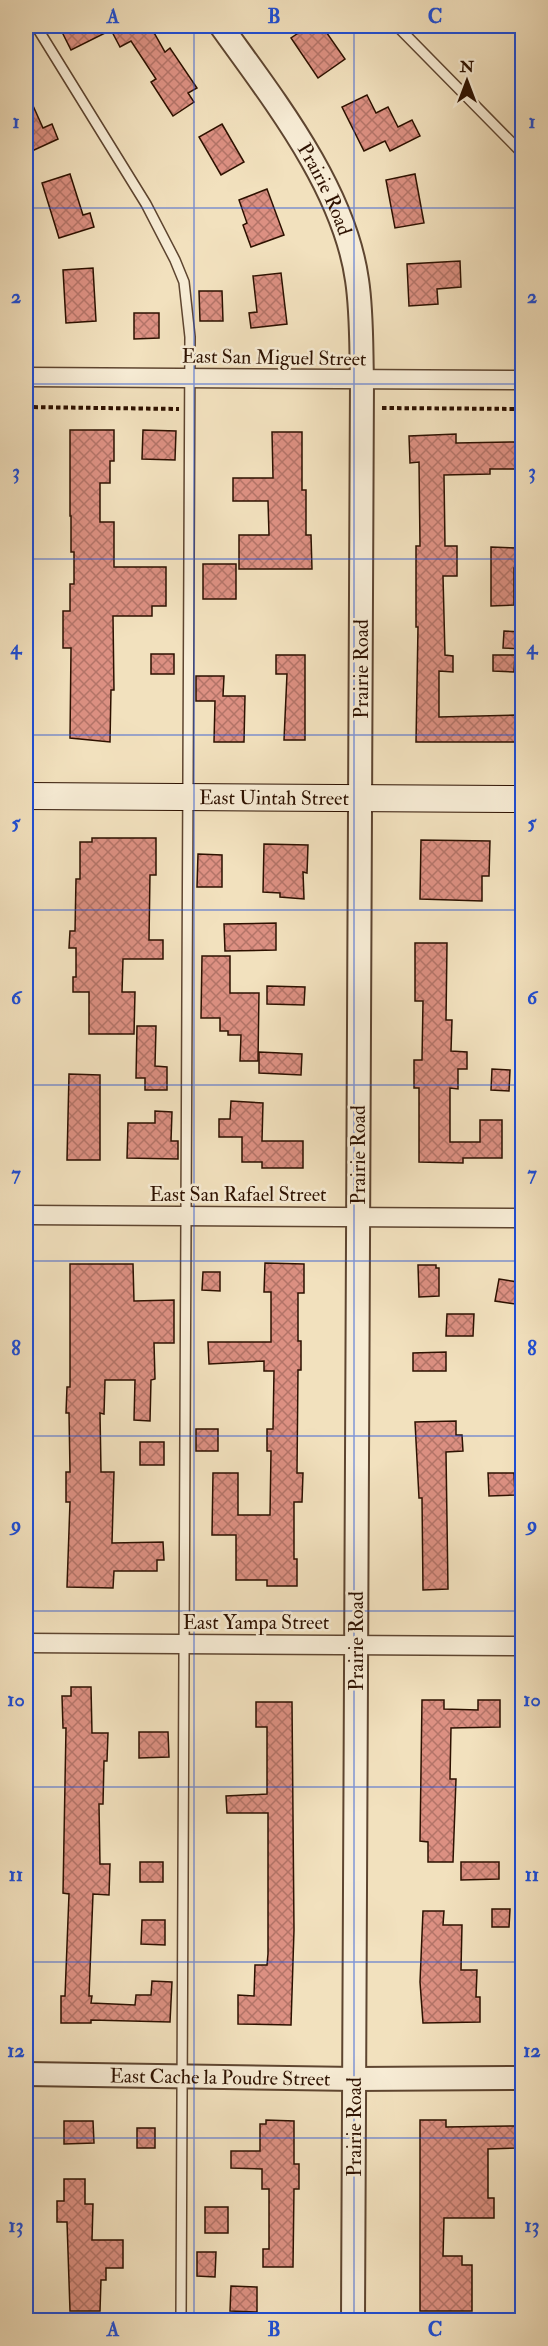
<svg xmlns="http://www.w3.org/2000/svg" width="548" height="2346" viewBox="0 0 548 2346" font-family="'IM FELL Double Pica',serif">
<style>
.building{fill:url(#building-cross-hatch);stroke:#2d1100;stroke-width:1.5}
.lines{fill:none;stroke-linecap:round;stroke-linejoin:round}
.service-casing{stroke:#5e4530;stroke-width:12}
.minor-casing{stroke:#5e4530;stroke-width:21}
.tertiary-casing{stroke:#5e4530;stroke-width:26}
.secondary-casing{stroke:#2d1100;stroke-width:28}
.path{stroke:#2d1100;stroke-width:4;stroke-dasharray:4.5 3;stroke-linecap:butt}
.service{stroke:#f7ecd5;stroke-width:9}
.minor{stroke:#f7ecd5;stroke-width:18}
.tertiary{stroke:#f7ecd5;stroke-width:22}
.secondary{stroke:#f7ecd5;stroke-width:26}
.grid{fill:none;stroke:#1d4ed8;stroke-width:1.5;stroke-opacity:0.55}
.labels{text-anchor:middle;stroke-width:5;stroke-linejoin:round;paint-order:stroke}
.street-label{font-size:20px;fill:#2d1100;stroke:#f7ecd5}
.neatline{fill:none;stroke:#1d4ed8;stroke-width:2}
.grid-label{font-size:20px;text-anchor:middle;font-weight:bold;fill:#1d4ed8}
</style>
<defs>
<pattern id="building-cross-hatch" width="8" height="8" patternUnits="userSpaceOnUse" patternTransform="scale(1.5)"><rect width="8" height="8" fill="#dc9082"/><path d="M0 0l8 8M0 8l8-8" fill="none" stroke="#b37468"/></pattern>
</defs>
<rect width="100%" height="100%" fill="#f2e1be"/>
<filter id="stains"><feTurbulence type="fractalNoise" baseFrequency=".00333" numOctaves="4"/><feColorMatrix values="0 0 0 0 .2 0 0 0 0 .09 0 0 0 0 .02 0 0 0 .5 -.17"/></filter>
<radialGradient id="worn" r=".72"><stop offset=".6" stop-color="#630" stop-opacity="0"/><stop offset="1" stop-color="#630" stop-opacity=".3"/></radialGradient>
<g class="building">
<polygon points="59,26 158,26 152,29 165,52 170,48 197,88 188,93 194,102 173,116 151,82 156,79 131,41 120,47 111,30 71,50"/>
<polygon points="309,26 322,26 345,59 318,78 291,38"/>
<polygon points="26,90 43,128 52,124 58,139 32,151 26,136"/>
<polygon points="367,95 376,113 388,107 398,127 412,120 420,136 390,151 385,141 364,151 342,107"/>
<polygon points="222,124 244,162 221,175 199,137"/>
<polygon points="70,174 83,215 90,213 94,227 59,238 42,183"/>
<polygon points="415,174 424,223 395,228 386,180"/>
<polygon points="267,189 284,235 251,247 243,225 247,223 239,200"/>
<polygon points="460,261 461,287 437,289 438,304 409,306 407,264"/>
<polygon points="93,268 96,321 66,323 63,270"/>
<polygon points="281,273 287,324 251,328 249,313 257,312 253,276"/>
<polygon points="199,291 222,291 223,321 200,321"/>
<polygon points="134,313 159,313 159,338 134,339"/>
<polygon points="70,430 114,430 114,461 110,461 110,483 100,483 100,522 114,522 114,567 166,567 166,606 152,606 152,616 113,616 114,690 111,690 110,742 70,738 71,648 63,648 63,611 70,611 70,584 74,584 74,552 71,552 71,516 70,516"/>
<polygon points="143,430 176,431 175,460 142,459"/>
<polygon points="272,432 302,432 302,490 306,490 306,535 311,535 312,569 239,569 239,535 269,535 268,501 233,501 233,478 273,478"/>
<polygon points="456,434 456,443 515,442 515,469 490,469 490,474 444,475 445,546 457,546 457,576 443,576 445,655 453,656 453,672 439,671 439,717 515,715 515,742 416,742 418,627 416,627 416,546 420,546 419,462 410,463 409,436"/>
<polygon points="491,547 518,548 518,568 514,568 514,605 491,606"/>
<rect x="203" y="564" width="33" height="35"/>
<polygon points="504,631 522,632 522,649 503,648"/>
<rect x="151" y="654" width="23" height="20"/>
<polygon points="276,655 305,655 305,740 284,740 287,674 276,674"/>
<polygon points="493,655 515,655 514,672 493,671"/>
<polygon points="196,676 224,676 223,696 245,696 244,742 214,742 215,701 196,701"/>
<polygon points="92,838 156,838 156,875 150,875 149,940 163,940 163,959 123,959 122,992 135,992 134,1034 89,1034 89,992 73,992 73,977 76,977 76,948 69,948 70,931 75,931 76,879 80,879 80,842 92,842"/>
<polygon points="421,840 490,841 489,876 482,876 482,901 420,899"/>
<polygon points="264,844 308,845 307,873 303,872 304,899 280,897 280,893 263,892"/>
<polygon points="198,854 222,855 222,887 197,887"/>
<polygon points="276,923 276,950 225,951 224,924"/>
<polygon points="415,943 447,943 446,1020 452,1020 451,1051 467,1052 467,1069 458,1069 458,1089 450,1088 450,1142 480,1142 480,1120 502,1120 502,1158 463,1158 463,1163 419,1162 419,1088 414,1088 414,1060 422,1060 423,1001 415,1001"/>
<polygon points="202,956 230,956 230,993 259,993 258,1061 240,1061 241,1035 228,1035 228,1031 220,1031 220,1018 201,1018"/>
<polygon points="267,986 305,987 304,1005 267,1004"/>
<polygon points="137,1026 156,1026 155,1066 167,1067 167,1090 145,1090 145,1078 136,1078"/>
<polygon points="259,1052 302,1054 301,1075 259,1073"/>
<polygon points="492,1069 510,1070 509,1091 491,1090"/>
<polygon points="69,1074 100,1075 100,1160 67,1160"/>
<polygon points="231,1101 263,1103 262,1141 303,1141 303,1168 262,1168 262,1162 242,1162 242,1137 219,1137 219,1119 230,1119"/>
<polygon points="155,1111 172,1112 171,1141 178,1141 178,1159 127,1158 128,1123 155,1123"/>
<polygon points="265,1263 304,1264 304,1293 298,1293 298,1341 301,1341 301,1370 298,1370 297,1473 303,1473 302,1502 294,1502 294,1559 297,1559 297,1586 267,1586 267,1580 236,1580 236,1535 212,1535 213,1473 238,1473 238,1515 270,1515 271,1451 267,1451 267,1429 273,1429 274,1371 264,1371 264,1361 209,1364 208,1342 271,1342 271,1292 264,1292"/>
<polygon points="70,1264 133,1264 134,1301 174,1300 174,1343 154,1343 155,1379 151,1380 150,1421 134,1420 135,1380 105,1380 104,1414 100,1413 101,1472 114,1472 112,1543 163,1542 164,1560 157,1560 157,1571 114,1571 113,1588 67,1587 70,1502 66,1502 66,1472 70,1472 69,1413 66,1413 67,1387 70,1387"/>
<polygon points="418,1265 436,1265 436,1268 439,1268 439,1296 419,1297"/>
<polygon points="203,1272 220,1272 220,1291 202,1290"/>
<polygon points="499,1279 518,1282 515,1304 495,1301"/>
<polygon points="447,1314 474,1314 473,1336 446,1336"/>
<polygon points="446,1352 446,1371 413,1371 413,1353"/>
<polygon points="456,1421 456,1435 462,1435 463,1451 446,1452 448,1589 423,1590 422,1498 419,1498 415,1422"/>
<rect x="196" y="1429" width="22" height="22"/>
<rect x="140" y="1442" width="24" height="23"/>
<polygon points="488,1473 514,1473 515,1495 489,1496"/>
<polygon points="71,1687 91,1687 92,1733 108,1733 107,1761 104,1761 103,1804 99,1804 100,1864 110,1864 109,1895 93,1894 89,1996 92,1996 91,2003 135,2005 136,1995 151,1995 152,1981 172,1982 170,2022 91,2020 91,2023 61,2023 61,1996 65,1996 69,1894 63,1893 66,1728 63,1728 62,1696 71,1696"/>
<polygon points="422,1700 444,1700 444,1709 478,1710 478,1700 500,1700 500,1727 451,1728 450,1779 456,1779 453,1862 428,1862 428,1842 420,1841"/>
<polygon points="256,1702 292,1702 294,1930 291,2025 238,2024 238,1995 254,1996 255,1965 267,1965 268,1954 268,1813 227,1813 226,1796 267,1794 267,1727 256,1727"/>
<polygon points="139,1732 168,1732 169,1757 139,1758"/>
<rect x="140" y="1862" width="23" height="20"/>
<polygon points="461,1862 499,1862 499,1879 461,1880"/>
<polygon points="492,1909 510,1909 509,1927 492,1927"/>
<polygon points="423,1911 444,1911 443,1925 462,1925 461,1970 477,1970 476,1997 480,1997 480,2022 423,2023 420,1982"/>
<polygon points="142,1920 165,1920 165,1945 141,1944"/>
<polygon points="266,2120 294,2121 294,2164 299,2164 299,2189 294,2189 293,2267 263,2267 263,2249 269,2249 269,2189 262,2189 262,2169 231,2168 231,2151 260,2151 260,2124 266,2124"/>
<polygon points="420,2120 446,2120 446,2127 515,2126 515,2148 488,2149 488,2198 494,2198 494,2218 444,2218 443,2256 462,2256 462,2265 472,2265 472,2311 420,2311"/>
<polygon points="64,2121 93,2121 94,2143 64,2144"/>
<rect x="137" y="2128" width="18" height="20"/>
<polygon points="64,2179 85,2179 85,2204 93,2204 92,2240 123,2240 123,2268 106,2268 106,2280 101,2280 100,2311 70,2311 67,2222 57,2222 57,2201 64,2201"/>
<rect x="205" y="2207" width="23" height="26"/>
<polygon points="197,2252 216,2252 215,2277 197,2276"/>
<polygon points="231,2286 257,2287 257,2312 230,2311"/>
</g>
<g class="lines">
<g class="service-casing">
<g id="service">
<polyline points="36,26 146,204 175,260 184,282 190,337 181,2320"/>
<polyline points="397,26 522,153"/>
<polyline points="522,342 522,364"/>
</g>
</g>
<g class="minor-casing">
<g id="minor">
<polyline points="26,377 522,380"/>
<polyline points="26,1215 522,1218"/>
<polyline points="26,1643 522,1646"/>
</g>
</g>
<g class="tertiary-casing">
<g id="tertiary">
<path id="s1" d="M221,26C274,100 344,188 357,280C362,313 361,347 362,380L353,2320"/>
<path id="s2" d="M26,2074L355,2079L522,2078"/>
</g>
</g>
<g class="secondary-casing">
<g id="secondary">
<path id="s3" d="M26,796L522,799"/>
</g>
</g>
<g class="path">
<polyline points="26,407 179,409"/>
<polyline points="382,408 522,409"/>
</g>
<use href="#service" class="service"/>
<use href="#minor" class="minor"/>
<use href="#tertiary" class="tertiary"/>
<use href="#secondary" class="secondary"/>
</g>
<path class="grid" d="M194,26V2320M354,26V2320M26,208H522M26,384H522M26,559H522M26,735H522M26,910H522M26,1085H522M26,1261H522M26,1436H522M26,1611H522M26,1787H522M26,1962H522M26,2138H522"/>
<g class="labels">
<g class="street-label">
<text dy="7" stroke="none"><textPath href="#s1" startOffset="194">Prairie Road</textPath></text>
<text transform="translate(274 357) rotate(1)" y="7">East San Miguel Street</text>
<text transform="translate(361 669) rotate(-90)" y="7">Prairie Road</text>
<text dy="7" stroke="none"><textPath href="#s3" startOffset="248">East Uintah Street</textPath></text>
<text transform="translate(358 1155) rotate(-90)" y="7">Prairie Road</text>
<text x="238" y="1201">East San Rafael Street</text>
<text x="256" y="1629">East Yampa Street</text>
<text transform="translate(356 1641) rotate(-90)" y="7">Prairie Road</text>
<text dy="7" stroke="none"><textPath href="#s2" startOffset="194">East Cache la Poudre Street</textPath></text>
<text transform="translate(354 2127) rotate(-90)" y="7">Prairie Road</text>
</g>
</g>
<rect width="548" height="2346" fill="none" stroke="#f2e1be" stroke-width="66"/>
<g transform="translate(467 81)" stroke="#f7ecd5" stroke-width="4.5" paint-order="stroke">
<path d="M0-4.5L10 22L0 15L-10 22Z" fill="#2d1100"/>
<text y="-9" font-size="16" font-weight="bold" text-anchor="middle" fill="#2d1100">N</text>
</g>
<rect x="33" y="33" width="482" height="2280" class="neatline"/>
<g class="grid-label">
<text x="113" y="23">A</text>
<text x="274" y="23">B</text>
<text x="435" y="23">C</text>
<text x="16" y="128">1</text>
<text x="532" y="128">1</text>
<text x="16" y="303">2</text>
<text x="532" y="303">2</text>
<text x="16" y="478">3</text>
<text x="532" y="478">3</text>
<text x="16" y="654">4</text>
<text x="532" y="654">4</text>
<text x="16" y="829">5</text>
<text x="532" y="829">5</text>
<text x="16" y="1004">6</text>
<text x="532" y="1004">6</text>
<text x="16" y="1180">7</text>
<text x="532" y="1180">7</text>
<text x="16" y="1355">8</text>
<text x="532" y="1355">8</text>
<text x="16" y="1531">9</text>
<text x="532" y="1531">9</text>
<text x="16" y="1706">10</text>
<text x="532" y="1706">10</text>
<text x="16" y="1881">11</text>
<text x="532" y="1881">11</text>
<text x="16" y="2057">12</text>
<text x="532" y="2057">12</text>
<text x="16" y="2232">13</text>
<text x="532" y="2232">13</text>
<text x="113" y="2336">A</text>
<text x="274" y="2336">B</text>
<text x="435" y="2336">C</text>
</g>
<rect width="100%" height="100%" filter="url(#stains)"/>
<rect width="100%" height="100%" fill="url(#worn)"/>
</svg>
